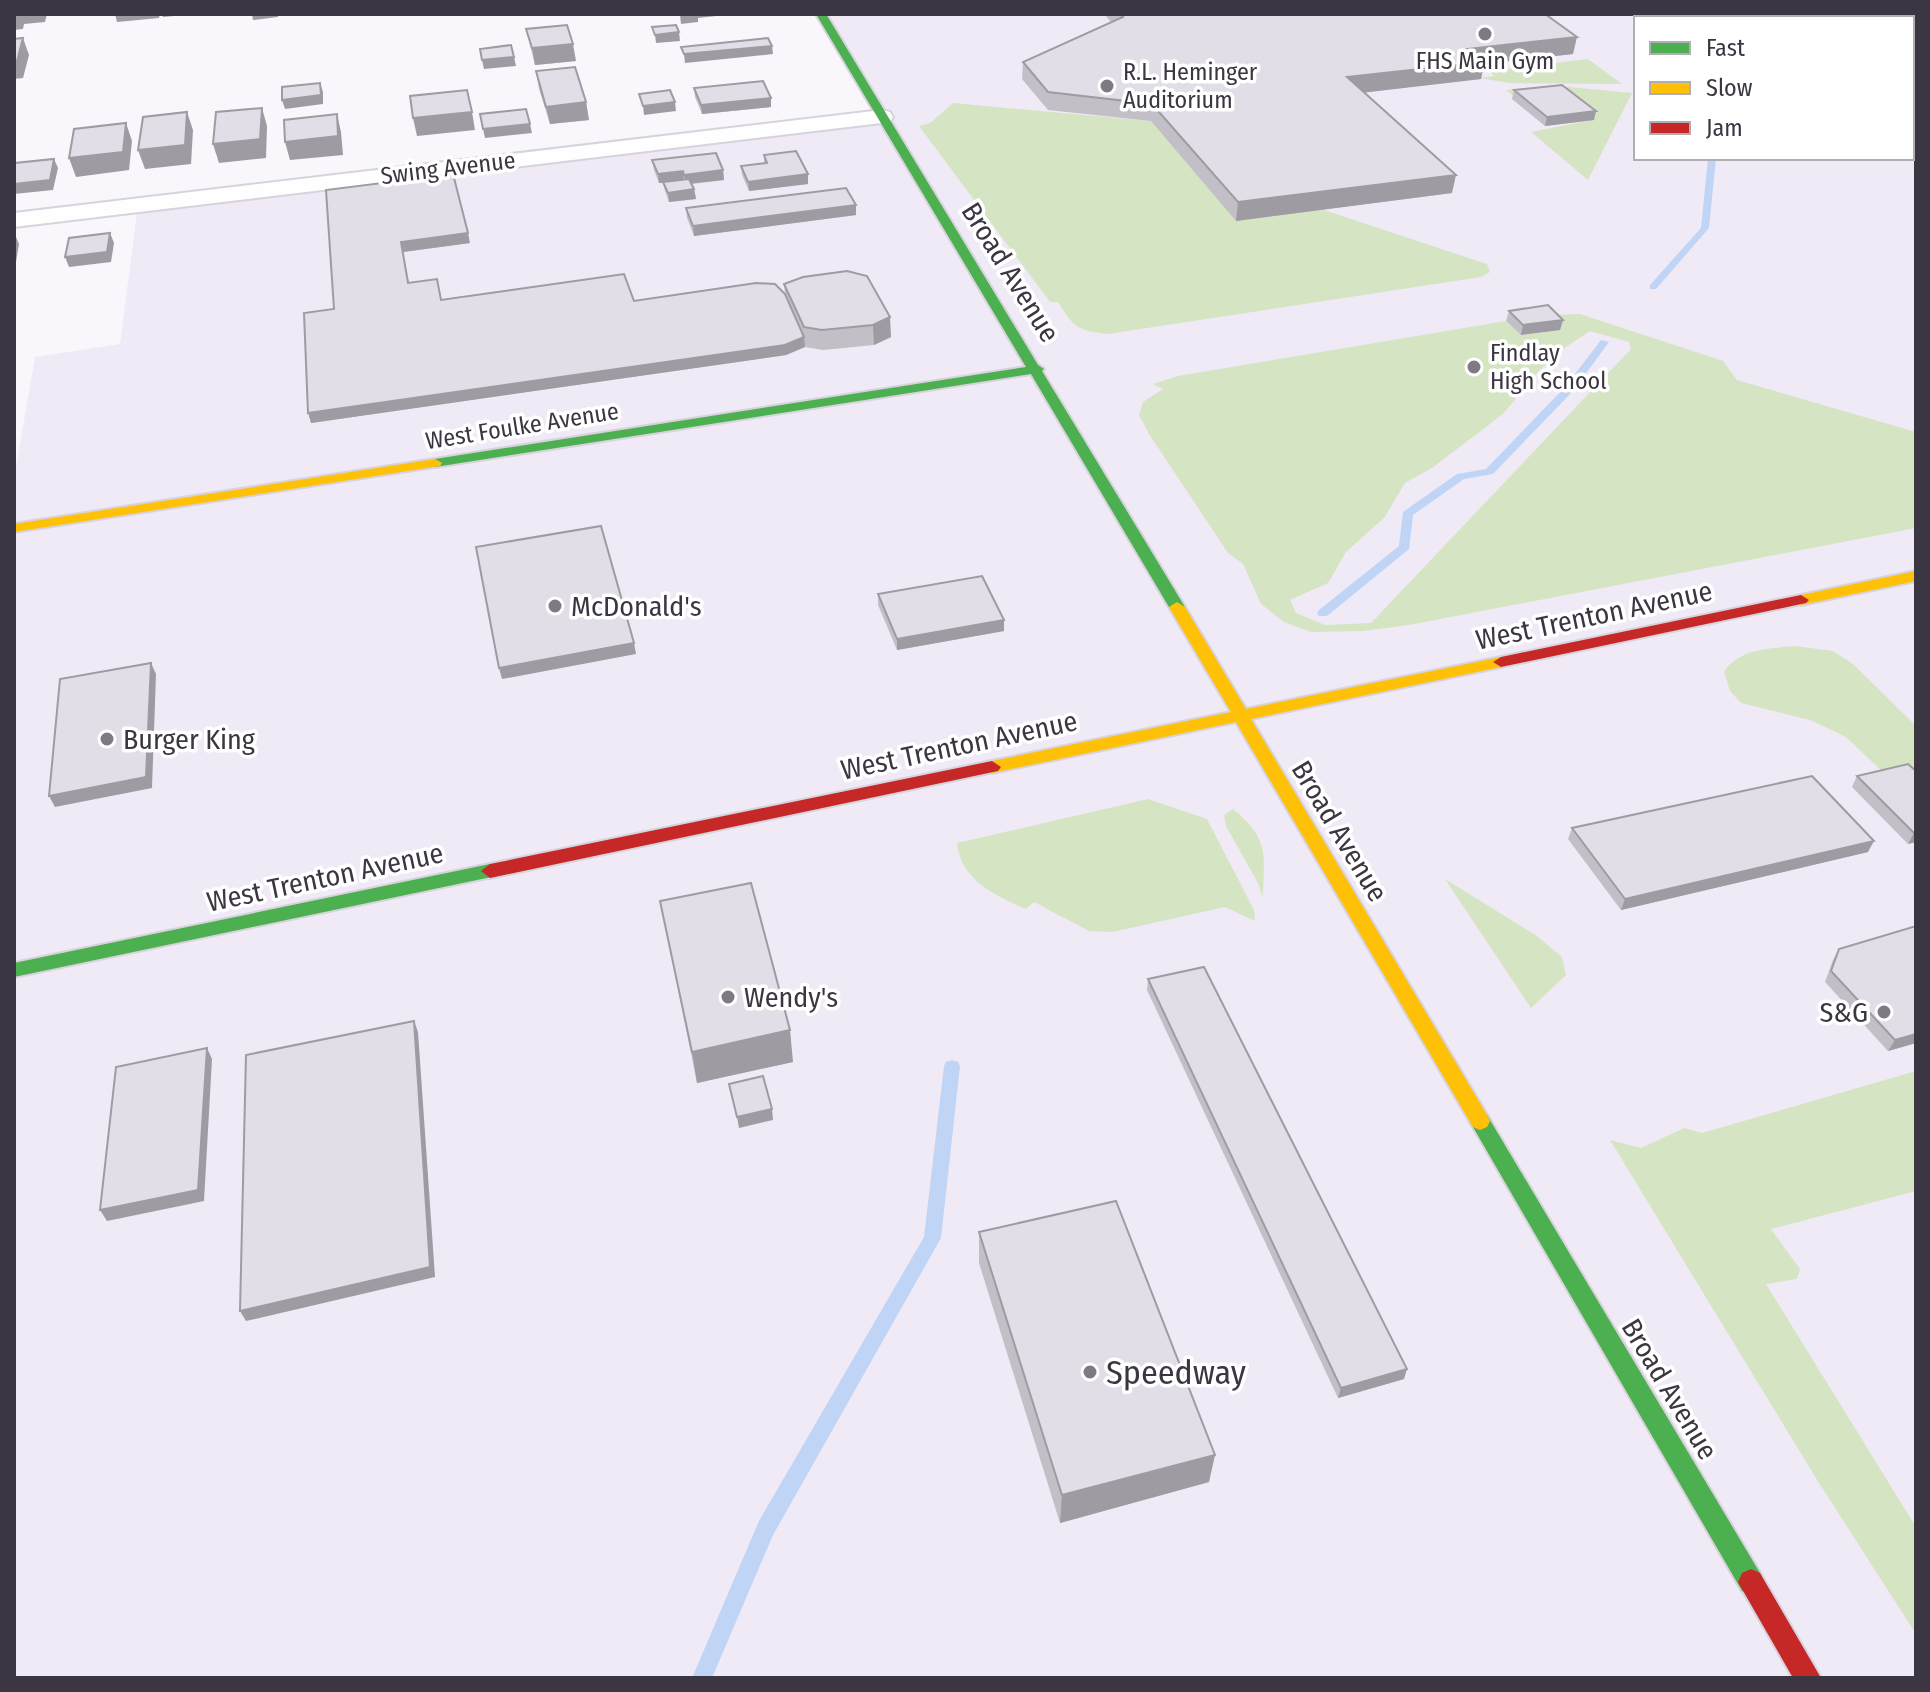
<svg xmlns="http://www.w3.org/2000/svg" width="1930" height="1692" viewBox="0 0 1930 1692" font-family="'Fira Sans Condensed',sans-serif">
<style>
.built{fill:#efeaf6;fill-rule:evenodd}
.green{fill:#d5e5c3;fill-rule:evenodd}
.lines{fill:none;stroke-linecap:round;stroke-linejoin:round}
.stream{fill:#c0d4f6;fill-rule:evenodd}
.street-casing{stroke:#d7d3dc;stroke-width:4}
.fast-casing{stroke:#d7d3dc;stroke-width:4}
.slow-casing{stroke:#d7d3dc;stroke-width:4}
.jam-casing{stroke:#d7d3dc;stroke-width:4}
.street{fill:#fefeff;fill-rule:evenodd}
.fast{fill:#4caf50;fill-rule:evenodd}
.slow{fill:#ffc107;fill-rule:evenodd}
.jam{fill:#c62828;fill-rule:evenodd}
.wall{fill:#c2bfc7}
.shaded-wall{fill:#9e9ba2}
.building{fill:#e2dee7;stroke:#9e9ba2;stroke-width:2}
.poi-dot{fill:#7e7983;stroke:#fff;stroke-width:3}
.labels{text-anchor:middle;stroke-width:7;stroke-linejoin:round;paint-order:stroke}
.far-poi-label{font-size:24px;fill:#3c3542;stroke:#fff;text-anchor:start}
.far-street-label{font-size:24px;fill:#3c3542;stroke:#fff}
.street-label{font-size:28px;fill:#3c3542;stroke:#fff}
.poi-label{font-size:28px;fill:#3c3542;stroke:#fff;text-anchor:start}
.near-poi-label{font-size:34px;fill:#3c3542;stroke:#fff;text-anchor:start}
</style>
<rect width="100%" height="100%" fill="#f9f7fc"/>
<path class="built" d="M821,14H1916V1678H14V479L35,357L120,344L138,205L882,117ZM1636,18H1912V158H1636Z"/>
<g class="green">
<polygon points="1588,59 1622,84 1509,83 1479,78 1494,76 1490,71"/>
<polygon points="1559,86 1632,93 1588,180 1531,132 1592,120 1515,97 1506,90"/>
<path d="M953,103L1151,121L1324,210L1487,264L1490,272L1481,277L1108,334C1077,331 1074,327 1058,302H1050L919,126L930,123Z"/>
<path d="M1580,314L1723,361L1737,380L1916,432V528L1409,625L1363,631L1311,632L1284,622L1261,604L1243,564L1228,553L1149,434L1139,415L1143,402L1163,389L1153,384L1178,376L1506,321L1521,335L1559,330L1545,315ZM1590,331L1629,342L1631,349L1371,623L1325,625L1296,613L1290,600L1328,583L1346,552L1384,518L1405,483L1432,468L1503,414L1536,374L1560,351Z"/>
<path d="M1795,646L1833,651L1853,664L1916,726V788L1888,777L1846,737L1810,720L1741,703L1730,691L1724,671C1742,648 1767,649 1795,646Z"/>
<path d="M1148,799L1207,819L1254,910L1255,921L1225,907L1113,932L1089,931L1034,902L1026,909C995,896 960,879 957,843Z"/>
<path d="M1233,809C1270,840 1264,853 1263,898L1258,883L1226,826L1224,815Z"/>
<polygon points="1445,879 1537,936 1562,957 1566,975 1531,1008"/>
<polygon points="1916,1071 1916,1191 1771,1229 1800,1269 1797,1279 1766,1284 1916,1527 1916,1634 1819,1483 1610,1140 1641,1148 1684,1128 1702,1133"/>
</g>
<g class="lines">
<g class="stream">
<polygon points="1916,19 1916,24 1912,26 1912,21"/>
<polygon points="1708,158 1716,158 1709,228 1656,289 1650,289 1650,285 1701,228"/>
<polygon points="1601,340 1609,342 1573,391 1493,474 1464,479 1413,515 1409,549 1327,616 1319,616 1317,613 1319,610 1399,546 1403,512 1457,474 1486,469 1565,387"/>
<polygon points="952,1060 958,1062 960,1066 941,1238 773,1535 712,1678 692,1678 759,1521 924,1237 944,1066 946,1062"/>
</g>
<g class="street-casing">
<polygon id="street" points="882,110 890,112 893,117 890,122 14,227 14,213"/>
</g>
<g class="fast-casing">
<g id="fast">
<polygon points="816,14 826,14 1038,365 1044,369 1042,371 1185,607 1182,610 1172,610 1169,607 1031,374 435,467 428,463 435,459 1026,367"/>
<polygon points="490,864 496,866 499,871 496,876 14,977 14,963"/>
<polygon points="1480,1112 1487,1115 1760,1573 1764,1582 1760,1591 1751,1595 1742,1591 1473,1127 1470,1121 1473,1115"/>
</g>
</g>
<g class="slow-casing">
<g id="slow">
<polygon points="435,459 442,463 440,466 14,532 14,524"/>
<polygon points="1916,571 1916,581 1801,605 1793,600 1801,595"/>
<polygon points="1177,602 1185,607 1246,709 1501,657 1509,662 1501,667 1251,719 1487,1115 1490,1121 1487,1127 1480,1130 1473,1127 1236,722 992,773 983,767 992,761 1231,712 1169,607"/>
</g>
</g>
<g class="jam-casing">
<g id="jam">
<polygon points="1801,595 1809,600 1806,603 1501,667 1493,662 1501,657"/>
<polygon points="992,761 1001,767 998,771 490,878 481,871 490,864"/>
<polygon points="1751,1569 1760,1573 1821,1678 1793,1678 1738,1582 1742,1573"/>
</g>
</g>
<use href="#street" class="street"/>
<use href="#fast" class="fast"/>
<use href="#slow" class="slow"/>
<use href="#jam" class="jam"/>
</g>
<g class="wall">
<polygon points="1104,14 1545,14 1573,54 1484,64 1481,79 1364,92 1452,193 1236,221 1151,121 1048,110 1022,79 1023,62 1111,22"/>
<polygon points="1703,14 1838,14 1803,18 1710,18"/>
<polygon points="526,29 576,61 535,65"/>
<polygon points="536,71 586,102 589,120 550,124 539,89"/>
<polygon points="694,88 771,98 771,107 702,114 695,97"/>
<polygon points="1514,90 1594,120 1545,126 1512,99"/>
<polygon points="764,155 808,184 749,191 742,175 741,166 764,163"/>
<polygon points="652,160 723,170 724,180 692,184 694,189 696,199 669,202 665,191 663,183 659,183 654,170"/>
<polygon points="326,190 470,243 403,252 409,282 441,300 634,301 785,294 784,284 803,277 891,337 874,345 823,350 805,347 786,355 311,423 334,309"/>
<polygon points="686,208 856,215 694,236 687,218"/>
<polygon points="1509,311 1563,320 1560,330 1521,335 1506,321"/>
<polygon points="878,594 1004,620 1004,631 897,650 878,605"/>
<polygon points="1916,771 1916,842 1908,844 1852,787 1857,776"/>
<polygon points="1572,828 1868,852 1621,910 1568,839"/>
<polygon points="660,901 793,1062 697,1083"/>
<polygon points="1839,949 1916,1043 1888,1051 1825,982 1833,960"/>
<polygon points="1148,979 1404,1379 1338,1398 1147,990"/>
<polygon points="979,1232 1209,1482 1060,1523 979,1263"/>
</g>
<g class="shaded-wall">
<polygon points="14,14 47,14 45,22 24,24 23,29 14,30"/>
<polygon points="115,14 160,14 159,18 117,22"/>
<polygon points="162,14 196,14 163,17"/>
<polygon points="252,14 278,14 278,17 253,20"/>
<polygon points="693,14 735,14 698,18 698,22 681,24 680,15"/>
<polygon points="1766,14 1838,14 1803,18 1731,18"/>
<polygon points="679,32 680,41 656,43 655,35"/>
<polygon points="1577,37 1573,54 1484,64 1481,79 1344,95 1347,77 1468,49"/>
<polygon points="23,38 29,55 23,78 14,79 14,61"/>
<polygon points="573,44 576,61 535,65 532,48"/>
<polygon points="772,46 773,54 685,63 684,54"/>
<polygon points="514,57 516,66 484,69 482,60"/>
<polygon points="320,83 323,92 323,104 285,109 282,100"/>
<polygon points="771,98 771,107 702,114 701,105"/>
<polygon points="586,102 589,120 550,124 546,107"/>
<polygon points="675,102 676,111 644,115 643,106"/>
<polygon points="262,108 267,126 266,158 219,163 213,144"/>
<polygon points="1596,111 1594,120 1545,126 1547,117"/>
<polygon points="187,112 193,130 191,164 145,169 138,150"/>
<polygon points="472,112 475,130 417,136 413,118"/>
<polygon points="337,114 341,132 343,155 290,160 285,142"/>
<polygon points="126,123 132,141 129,170 76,177 69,158"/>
<polygon points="530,124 532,133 485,138 483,129"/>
<polygon points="54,159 58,168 53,190 14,194 14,184"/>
<polygon points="723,170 724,180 686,184 684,175"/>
<polygon points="683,171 684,180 659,183 658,174"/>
<polygon points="808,174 808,184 749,191 748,182"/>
<polygon points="1456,175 1452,193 1236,221 1238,202"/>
<polygon points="694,189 696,199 669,202 668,193"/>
<polygon points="856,205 856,215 694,236 693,226"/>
<polygon points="14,232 19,244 14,274"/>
<polygon points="110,233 114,243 111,262 69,267 65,257"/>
<polygon points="468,233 470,243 403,252 401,242"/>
<polygon points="890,317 891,337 874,345 873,325"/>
<polygon points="1563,320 1560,330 1521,335 1523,325"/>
<polygon points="804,337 805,347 786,355 311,423 308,413"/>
<polygon points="1004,620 1004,631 897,650 897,639"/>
<polygon points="634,643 636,654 502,679 499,668"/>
<polygon points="151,663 156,674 152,788 55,807 49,796"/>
<polygon points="1914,833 1916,833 1916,842 1908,844"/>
<polygon points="1874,841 1868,852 1621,910 1625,899"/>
<polygon points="414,1021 418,1032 435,1277 246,1321 240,1311"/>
<polygon points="790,1030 793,1062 697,1083 692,1052"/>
<polygon points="1916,1034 1916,1043 1888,1051 1895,1040"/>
<polygon points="207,1048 212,1059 204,1201 107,1221 100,1210"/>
<polygon points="772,1109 773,1120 739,1128 737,1117"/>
<polygon points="1407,1369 1404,1379 1338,1398 1341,1388"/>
<polygon points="1215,1455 1209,1482 1060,1523 1062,1495"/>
</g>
<g class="building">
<polygon points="1120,14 1545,14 1577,37 1468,49 1484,62 1347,77 1456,175 1238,202 1152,104 1048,92 1023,62 1123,17"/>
<polygon points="1719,14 1766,14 1731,18 1726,18"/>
<polygon points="567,25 573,44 532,48 526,29"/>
<polygon points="676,25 679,32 655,35 652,27"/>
<polygon points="23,38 17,61 14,61 14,39"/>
<polygon points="768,38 772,46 684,54 681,47"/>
<polygon points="511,45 514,57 482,60 480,49"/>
<polygon points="575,67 586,102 546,107 536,71"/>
<polygon points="763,81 771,98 701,105 694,88"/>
<polygon points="320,83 321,95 282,100 282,87"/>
<polygon points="1562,85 1596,111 1547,117 1514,90"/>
<polygon points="467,90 472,112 413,118 410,96"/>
<polygon points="670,90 675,102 643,106 639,94"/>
<polygon points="262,108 260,139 213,144 216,112"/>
<polygon points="526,109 530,124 483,129 480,114"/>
<polygon points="187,112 185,145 138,150 143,117"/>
<polygon points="337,114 338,136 285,142 284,120"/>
<polygon points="126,123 123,152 69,158 74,129"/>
<polygon points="796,151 808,174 748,182 741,166 767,163 764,155"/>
<polygon points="716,153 723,170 684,175 683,171 658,174 652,160"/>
<polygon points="54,159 50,180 14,184 15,163"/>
<polygon points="453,174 468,233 401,242 408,283 437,279 441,300 624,274 634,301 756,283 775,284 785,294 804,337 785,345 308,413 304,313 334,309 326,190"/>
<polygon points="689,179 694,189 668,193 663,182"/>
<polygon points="846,188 856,205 693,226 686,208"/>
<polygon points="110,233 107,252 65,257 69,238"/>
<polygon points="847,271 867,276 890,317 873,325 822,330 804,327 784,284 803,277"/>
<polygon points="1548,305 1563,320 1523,325 1509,311"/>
<polygon points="601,526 634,643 499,668 476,547"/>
<polygon points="982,576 1004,620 897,639 878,594"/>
<polygon points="151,663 146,777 49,796 60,679"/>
<polygon points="1908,764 1916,771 1916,833 1914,833 1857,776"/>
<polygon points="1812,776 1874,841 1625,899 1572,828"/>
<polygon points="751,883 790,1030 692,1052 660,901"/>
<polygon points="1916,926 1916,1034 1895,1040 1831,971 1839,949"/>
<polygon points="1204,967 1407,1369 1341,1388 1148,979"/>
<polygon points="414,1021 430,1267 240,1311 246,1055"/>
<polygon points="207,1048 198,1190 100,1210 116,1067"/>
<polygon points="763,1076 772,1109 737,1117 729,1084"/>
<polygon points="1116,1201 1215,1455 1062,1495 979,1232"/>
</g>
<g class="poi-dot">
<circle cx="1485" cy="34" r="8"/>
<circle cx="1107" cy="86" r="8"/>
<circle cx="1474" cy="367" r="8"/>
<circle cx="555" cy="606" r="8"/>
<circle cx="107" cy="739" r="8"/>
<circle cx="728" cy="997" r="8"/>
<circle cx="1884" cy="1012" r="8"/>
<circle cx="1090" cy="1372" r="8"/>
</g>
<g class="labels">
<g class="far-poi-label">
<text x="1485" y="69" text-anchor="middle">FHS Main Gym</text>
<text x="1123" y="80">R.L. Heminger<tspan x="1123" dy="28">Auditorium</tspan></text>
<text x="1490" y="361">Findlay<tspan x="1490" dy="28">High School</tspan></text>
</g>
<g class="far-street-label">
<text transform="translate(448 168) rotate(-7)" y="8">Swing Avenue</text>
<text transform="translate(522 426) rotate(-9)" y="8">West Foulke Avenue</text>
</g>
<g class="street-label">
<text transform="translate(1011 272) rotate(58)" y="10">Broad Avenue</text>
<text transform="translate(1594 615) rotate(-12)" y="10">West Trenton Avenue</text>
<text transform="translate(959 745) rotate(-12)" y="10">West Trenton Avenue</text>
<text transform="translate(1340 831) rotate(59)" y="10">Broad Avenue</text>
<text transform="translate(325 877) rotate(-12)" y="10">West Trenton Avenue</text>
<text transform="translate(1670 1389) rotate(59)" y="10">Broad Avenue</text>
</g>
<g class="poi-label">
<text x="571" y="616">McDonald's</text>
<text x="123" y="749">Burger King</text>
<text x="744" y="1007">Wendy's</text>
<text x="1868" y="1022" text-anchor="end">S&amp;G</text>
</g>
<g class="near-poi-label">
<text x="1106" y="1384">Speedway</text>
</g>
</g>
<rect width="1930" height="1692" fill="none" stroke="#3c3542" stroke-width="32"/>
<rect x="1634" y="16" width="280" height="144" fill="#ffffff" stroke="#b1aeb3" stroke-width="2"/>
<rect x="1650" y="42" width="40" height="12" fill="#4caf50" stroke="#b1aeb3" stroke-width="2"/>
<text x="1706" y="56" font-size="24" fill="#3c3542">Fast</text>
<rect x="1650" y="82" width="40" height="12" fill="#ffc107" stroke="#b1aeb3" stroke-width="2"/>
<text x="1706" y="96" font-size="24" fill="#3c3542">Slow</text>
<rect x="1650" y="122" width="40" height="12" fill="#c62828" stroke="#b1aeb3" stroke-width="2"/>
<text x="1706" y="136" font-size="24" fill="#3c3542">Jam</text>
</svg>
